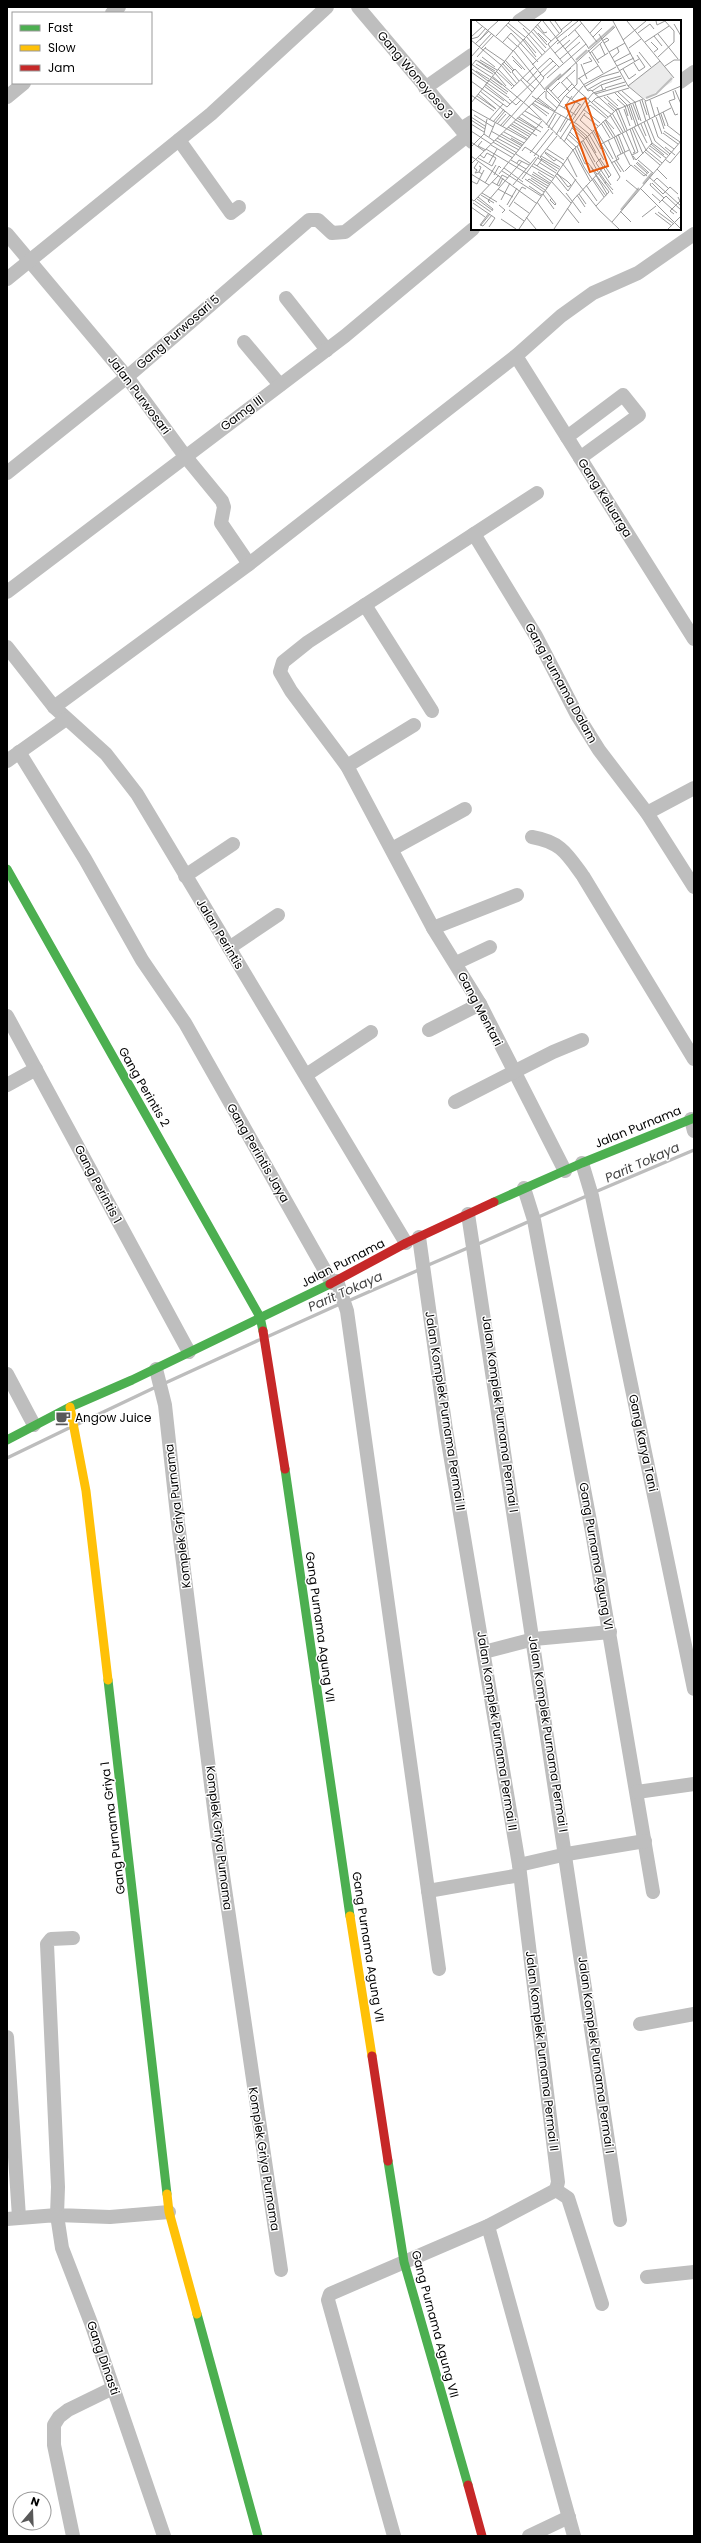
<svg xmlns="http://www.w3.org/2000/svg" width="701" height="2543" viewBox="0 0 701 2543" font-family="Poppins,sans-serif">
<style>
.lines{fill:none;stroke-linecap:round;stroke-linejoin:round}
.stream{stroke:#bdbdbd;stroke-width:3.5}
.street{stroke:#bebebe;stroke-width:14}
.fast{stroke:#4caf50;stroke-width:9}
.slow{stroke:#ffc107;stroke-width:9}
.jam{stroke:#c62828;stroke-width:9}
.labels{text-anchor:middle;stroke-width:3;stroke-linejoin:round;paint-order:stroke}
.street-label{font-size:12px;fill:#000;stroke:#fff}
.poi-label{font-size:12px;fill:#000;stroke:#fff;text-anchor:start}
.water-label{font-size:13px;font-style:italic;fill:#424242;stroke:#fff}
.inset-river{fill:none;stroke:#bdbdbd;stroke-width:2}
.inset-road{fill:none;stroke:#999;stroke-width:1}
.view{fill:#e8590c;fill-opacity:0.15;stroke:#e8590c;stroke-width:2}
.inset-edge{fill:none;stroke:#000;stroke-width:2}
</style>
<rect width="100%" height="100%" fill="#fff"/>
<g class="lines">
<g class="stream">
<polyline points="595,1192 694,1150"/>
<polyline points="536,1218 589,1195"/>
<polyline points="476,1245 530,1221"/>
<polyline points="426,1266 470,1247"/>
<polyline points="348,1301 421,1269"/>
<polyline points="269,1336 342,1303"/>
<polyline points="163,1384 259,1340"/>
<polyline points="78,1424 158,1386"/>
<polyline points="7,1458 69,1428"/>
</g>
<g class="street">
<polyline points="358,7 472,142"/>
<polyline points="112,13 119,7"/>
<polyline points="519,21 540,7"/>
<polyline points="680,82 694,72"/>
<polyline points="425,88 472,55"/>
<polyline points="7,97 24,83"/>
<polyline points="461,129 472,122"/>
<polyline points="179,140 231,213 239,207"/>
<polyline points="7,234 127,377 185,456 222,501 224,507 221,523 249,564"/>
<polyline points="7,279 211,114 327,7"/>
<polyline points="286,298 327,350"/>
<polyline points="244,342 280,385"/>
<polyline points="516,356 694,639"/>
<polyline points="567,437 623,395 639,415 580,458"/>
<polyline points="7,473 127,377 309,220 318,220 332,233 345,232 467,136"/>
<polyline points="537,493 308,642 283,662 280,672 291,691 347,766 433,928 480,1004 565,1171"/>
<polyline points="474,534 536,636 577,715 599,750 647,813 694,887"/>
<polyline points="7,592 345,336 473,229"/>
<polyline points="365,605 432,711"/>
<polyline points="7,647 54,707 106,754 137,794 406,1243"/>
<polyline points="54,707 249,564 516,356 561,316 593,293 638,273 694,234"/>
<polyline points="19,752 85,859 142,960 185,1023 332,1283"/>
<polyline points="7,761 66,719"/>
<polyline points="347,766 414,725"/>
<polyline points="647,813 694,788"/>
<path d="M532,837C561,842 567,854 583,876L694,1059"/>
<polyline points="392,849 465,809"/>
<polyline points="185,876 233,844"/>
<polyline points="433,928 517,895"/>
<polyline points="229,948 278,915"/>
<polyline points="456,963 490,947"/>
<polyline points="7,1016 189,1352"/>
<polyline points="429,1030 480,1004"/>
<polyline points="306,1075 371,1032"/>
<polyline points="7,1085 36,1069"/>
<polyline points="455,1102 553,1052 582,1040"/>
<polyline points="691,1119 694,1131"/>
<polyline points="582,1163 592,1196 694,1689"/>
<polyline points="524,1188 534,1220 592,1532 653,1892"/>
<polyline points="468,1214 620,2220"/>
<polyline points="419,1237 446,1430 519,1865 558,2182 556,2190"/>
<polyline points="337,1281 347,1311 439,1969"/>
<polyline points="156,1369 165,1405 177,1515 219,1848 281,2270"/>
<polyline points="7,1374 34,1425"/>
<polyline points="484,1652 534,1639 610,1632"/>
<polyline points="637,1792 694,1784"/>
<polyline points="519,1865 567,1854 645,1841"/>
<polyline points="428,1891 520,1875"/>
<polyline points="73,1938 51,1939 47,1944 58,2187 57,2215 110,2217 169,2212"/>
<polyline points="640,2024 694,2014"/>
<polyline points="7,2037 19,2217"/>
<polyline points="556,2190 568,2198 602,2304"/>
<polyline points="7,2219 57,2215 62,2248 91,2323 164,2536"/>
<polyline points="488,2226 574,2536"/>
<polyline points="647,2277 694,2272"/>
<polyline points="73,2536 54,2445 54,2425 59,2417 68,2410 113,2388"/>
<polyline points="394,2536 328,2300 330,2294 488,2226 556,2190"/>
<polyline points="529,2536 569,2517"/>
</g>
<g class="fast">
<polyline points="7,869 260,1317 263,1331"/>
<polyline points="494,1202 582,1163 694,1118"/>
<polyline points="7,1440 70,1407 132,1380 330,1284"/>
<polyline points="285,1469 350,1916"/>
<polyline points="108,1680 167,2194"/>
<polyline points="388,2161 404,2262 468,2485"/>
<polyline points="197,2314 258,2536"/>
</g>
<g class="slow">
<polyline points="70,1407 86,1491 108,1680"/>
<polyline points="350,1916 372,2056"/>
<polyline points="167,2194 169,2212 197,2314"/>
</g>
<g class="jam">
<polyline points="330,1284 406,1243 494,1202"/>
<polyline points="263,1331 285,1469"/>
<polyline points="372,2056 388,2161"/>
<polyline points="468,2485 482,2536"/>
</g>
</g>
<defs>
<g id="cafe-bare" transform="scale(1.2)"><path d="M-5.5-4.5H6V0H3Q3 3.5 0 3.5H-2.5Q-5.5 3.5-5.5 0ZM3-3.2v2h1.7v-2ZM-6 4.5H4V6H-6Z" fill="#595959" stroke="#fff" stroke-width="2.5" paint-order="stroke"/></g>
</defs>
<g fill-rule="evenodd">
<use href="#cafe-bare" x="63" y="1418"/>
</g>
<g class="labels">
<g class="street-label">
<text transform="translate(415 75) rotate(50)" y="4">Gang Wonoyoso 3</text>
<text transform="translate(178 332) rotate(-41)" y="4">Gang Purwosari 5</text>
<text transform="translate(139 395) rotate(53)" y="4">Jalan Purwosari</text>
<text transform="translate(242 413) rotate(-37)" y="4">Gamg III</text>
<text transform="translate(605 498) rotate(58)" y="4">Gang Keluarga</text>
<text transform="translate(561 683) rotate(61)" y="4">Gang Purnama Dalam</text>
<text transform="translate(220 934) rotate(59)" y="4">Jalan Perintis</text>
<text transform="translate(480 1009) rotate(62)" y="4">Gang Mentari</text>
<text transform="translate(144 1087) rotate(60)" y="4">Gang Perintis 2</text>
<text transform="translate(638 1127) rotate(-22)" y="4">Jalan Purnama</text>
<text transform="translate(258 1153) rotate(60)" y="4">Gang Perintis Jaya</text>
<text transform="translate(98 1184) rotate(62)" y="4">Gang Perintis 1</text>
<text transform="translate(343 1263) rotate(-27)" y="4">Jalan Purnama</text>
<text transform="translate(445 1411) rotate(81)" y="4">Jalan Komplek Purnama Permai II</text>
<text transform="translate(500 1414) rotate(82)" y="4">Jalan Komplek Purnama Permai I</text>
<text transform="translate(643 1443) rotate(78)" y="4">Gang Karya Tani</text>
<text transform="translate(178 1516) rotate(-97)" y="4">Komplek Griya Purnama</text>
<text transform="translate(596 1556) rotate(80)" y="4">Gang Purnama Agung VI</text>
<text transform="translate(320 1627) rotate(82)" y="4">Gang Purnama Agung VII</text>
<text transform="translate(497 1731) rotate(81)" y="4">Jalan Komplek Purnama Permai II</text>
<text transform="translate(548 1734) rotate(81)" y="4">Jalan Komplek Purnama Permai I</text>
<text transform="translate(113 1828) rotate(-97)" y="4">Gang Purnama Griya 1</text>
<text transform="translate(219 1838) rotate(83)" y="4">Komplek Griya Purnama</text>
<text transform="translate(368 1947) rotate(81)" y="4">Gang Purnama Agung VII</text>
<text transform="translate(542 2051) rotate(83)" y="4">Jalan Komplek Purnama Permai II</text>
<text transform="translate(596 2055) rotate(82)" y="4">Jalan Komplek Purnama Permai I</text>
<text transform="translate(264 2159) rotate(81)" y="4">Komplek Griya Purnama</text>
<text transform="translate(435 2324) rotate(75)" y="4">Gang Purnama Agung VII</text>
<text transform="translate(103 2358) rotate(71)" y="4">Gang Dinasti</text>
</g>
<g class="poi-label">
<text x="75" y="1422">Angow Juice</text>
</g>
<g class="water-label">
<text transform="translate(642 1162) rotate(-24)" y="5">Parit Tokaya</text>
<text transform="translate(345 1291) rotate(-24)" y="5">Parit Tokaya</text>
</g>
</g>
<g transform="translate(471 20)">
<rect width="210" height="210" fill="#fff"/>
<path d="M189,41L202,57L201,62L174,79L157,66Z" fill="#ebebeb"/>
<path class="inset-river" d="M118,28L143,6M105,40L116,30M74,69L90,54M175,78L185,74L201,58M172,164L181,153M150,190L168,168"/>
<path class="inset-road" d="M5,1L42,31M47,1L59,11M72,1L106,44V64L93,77L75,105M79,1L88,13M109,1L126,22M142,1L164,42M156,1L203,58M185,1L186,5L194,1M37,3L54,17M66,4L73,13L76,12M203,4L210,16M35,5L52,20M64,6L80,21M52,8L74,32M62,9L76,25M17,10L27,1M90,10L101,1M104,10L115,24M164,10L175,1M60,11L75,28M67,13L76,22M119,13L130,1M167,13L179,4L183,9M128,14L157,66L175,81L210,66M187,14L207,39M25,16L39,1M55,16L71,35M97,16L111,3M183,16L191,26M0,17L12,6M36,17L46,26M122,17L131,8M0,19L7,17L15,8M53,19L65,33M85,19L107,1M0,20L30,45M9,20L17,10M52,20L65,37M152,20L164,10M131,21L136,18L138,20L133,23M32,22L40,13L67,42M174,22L198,6M180,22L187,29L183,32M4,24L18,11M86,24L96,16M129,24L134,35M47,26L73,58L53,82M8,27L21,13M79,27L77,24L91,11L84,1M79,27L92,43M14,28L33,41M158,28L170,19M10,29L23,15M94,29L109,15M42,30L74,70M117,30L132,53M121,32L128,43M138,32L154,23M168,32L180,47M84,33L99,20M119,33L131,22M41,36L54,50M0,37L8,28M6,37L15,27M11,37L24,47M187,37L203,22V11L194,1M141,38L148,32L146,27M89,39L109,22M9,40L26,50M34,40L43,50M42,40L51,49M126,40L137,33M7,41L24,51M33,42L42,51M143,42L160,33M31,43L40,53M163,43L168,51L174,47L166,35M0,44L20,57M5,44L22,54M110,44L116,59M112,44L121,41L118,37M1,45L5,40L24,53L35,66M30,45L46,64M61,45L87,20M146,46L163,38M194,46L203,40H210M1,49L17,61M27,49L43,66M152,49L158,59L165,54M66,50L79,38L88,47M5,51L18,59M25,51L41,66M148,51L168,39M0,52L38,78M69,53L82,41M21,56L58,87M20,57L31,65M72,57L85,45M95,57L104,67M52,58L64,69M76,58L115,24L118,29M108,58L117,71L120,70L143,91M19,59L37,72M107,59L127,46M17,60L36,74M50,60L61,72M87,60L100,48M0,61L36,87L70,54M48,61L41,52L44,49L52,58M56,62L66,51M90,62L99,72M90,63L104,50M14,64L39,84M112,65L145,47M130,65L151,58M13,66L33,81M157,66L189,41M103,67L137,97M113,67L130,57L148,52M77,68L90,82M134,68L154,62M40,69L63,47M75,70L144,7M75,70L89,84M116,70L132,61L150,56M204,70L210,84M9,71L45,100L64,111M75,71V78L86,88M80,71L89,62M121,71L130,65L132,70M151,71L165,83M202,71L204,79L198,81L204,95L207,94M147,72L160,84M144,73L156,85M7,74L25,89M124,74L155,65M0,75L23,91M6,76L25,89M61,76L78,88M95,76L110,85M136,76L147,86M133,77L147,89M67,78L84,91M87,78L101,64M38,79L45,85L50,80M101,79L112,66M117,79L122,73L135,69M146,79L154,86L157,96M122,80L140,94M171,80L176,95M179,80L184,97M64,81L106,104L118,114M169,81L175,101M174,81L179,99M121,82L125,78L158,68M0,83L42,31L70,1M62,83L78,94M137,83L145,90L154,111M164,83L170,101M61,84L76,96M162,84L168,100M88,85L105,95M156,85L161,100M158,85L165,106M160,85L167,105M58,87L102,130L119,161M117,87L119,85L135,98M186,87L193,109M93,88L101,76M147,88L156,110M0,89L56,120M112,89L129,103M153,89L159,106M54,91L70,100M192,92L197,105M114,93L109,100L121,111M141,93L152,112M51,94L72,108M190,94L194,106M3,95L22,107M113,95L127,106M139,95L150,113M0,97L14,106M48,97L65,108M185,97L191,114M46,98L70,112M95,98L105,81M181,99L187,117L203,129M0,100L14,109M18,100L32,84M98,100L109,84M134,100L144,116M135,100L143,109M132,101L142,117M176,101L184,121L199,134M22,102L33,89M43,102L66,116M173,102L181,123L197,135M24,103L34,91M103,103L119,81M130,103L139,118M0,104L13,112M26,104L35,94M41,104L60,115M170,104L175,116M39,105L59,117M102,105L101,108L113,119M103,105L116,116M167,105L176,123M196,105L210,116M29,106L39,95M102,106L114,117L138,157M31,107L53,82M37,107L57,119M77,108L85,94M124,108L142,139M161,108L172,134M159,109L167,132L161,135M80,110L90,95M122,110L149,157L146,161M0,111L20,124M20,111L50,128M155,111L164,132L162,133M193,111L209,122M33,112L53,123M89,112L97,99M99,112L109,122M121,112L130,129M151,113L163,140M192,113L207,124M13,114L23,121M30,114L51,126M97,114L108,124L116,143M118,114L133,140M147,114L154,132M85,115L95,98M116,116L125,133M145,116L152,133M18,117L24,103M143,117L150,134M26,118L48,130M40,118L52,125M95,118L105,127M89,119L116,78M24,120L46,133M112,120L124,142M137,120L146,140M11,121L7,126L15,130M110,121L127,152M0,122L13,131M22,122L44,135M93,122L101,108M181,123L175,130L191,143M130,124L200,88M180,124L193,135M20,125L42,138M106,126L114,144L117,143L126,154M179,126L195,138M0,127L13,114L16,99M194,127L204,135M104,128L113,147M178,128L190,138M15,129L77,166M76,129L93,140M74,132L91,143M174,132L189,145M59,133L78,109M74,133L83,141L86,139M153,133L159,145M45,134L60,144M9,135L13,138L16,133L25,138L21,146M0,136L65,183M63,136L82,112M70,136L89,147M162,136L165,140L175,130L163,107M96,137L106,157M7,138L21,146M67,138L86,151M130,138L125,143L140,165M71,139L88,149M129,139L140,155L137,158M194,139L199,143L210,130M40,140L55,149M145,140L153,152M167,140L182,153M143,141L150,152M7,142L3,148L6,150L4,153L8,152M166,142L177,152M18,143L26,129M46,143L48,140L58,145M69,143L85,153M91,143L128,190L148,209M140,143L148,139L146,136L158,130M165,143L176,153M0,144L74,71M63,144L83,156M163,145L176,156M8,146L10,147L8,152L11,154L13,150M61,146L82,158M66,146L71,139L69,137L86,116M113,147L133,177M120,147L136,174M33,148L52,162M186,149L196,159M31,151L70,176M154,151L160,145L173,156L178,152M62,152L79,163M67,152L80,161L100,183M128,152L135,162M86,153L97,167M127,153L142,174M0,154L18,165M28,154L71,101M61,154L78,164M86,154L96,161L100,165L97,167M23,155L28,146L30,148M84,155L97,171L105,159M178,157L210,186M60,158L76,168M122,158L135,176M51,159L68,136L54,127L51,131M54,159L73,172M155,160L167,170M0,161L6,164L11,154M56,161L58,159L74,170L78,175L85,184L84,185L79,180L81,178M183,161L186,158L197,168M21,162L28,166L32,158M14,163L25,145M133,163L135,162L142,170M180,163L179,165L193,178M181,163L192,174L199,167L207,174M26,165L31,155L37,158M42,165L65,137M115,165L126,181M58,166L71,175M169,168L210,209M27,169L42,177M11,173L26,182M95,173L110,193M72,174L83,189M108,174L115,184M181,174L190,182M10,175L23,183M106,175L114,187M7,177L22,189L21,191M197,178L210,190M0,179L3,181L28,155M6,179L21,190M30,180L39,163M191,180L201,189L209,181L207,177M4,181L20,192M43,182L58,193M66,182L82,204M2,183L24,198L18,207M19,183L17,181L51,141M188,183L195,176L197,178M28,185L34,190L31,193M36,185L46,168M125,186L138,172L125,155M0,187L14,197M38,187L51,167L55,169M96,188L108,203M38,190L53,201M149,191L160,202M187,192L203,204M18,193L9,205L12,206L21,195M184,193L201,206M203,194L199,191L201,189L206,193M55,197L65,209M171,197L185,186M30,199L45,209M141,202L210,121M10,205L19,194M48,209L102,130L145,90L172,79M83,209L103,179L134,146M197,209L210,196"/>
<path class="view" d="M114,78L137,146L119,152L95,85Z"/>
<rect width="210" height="210" class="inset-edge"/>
</g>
<rect width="701" height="2543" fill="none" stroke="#000000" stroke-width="16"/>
<rect x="12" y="12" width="140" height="72" fill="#ffffff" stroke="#999999"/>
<rect x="20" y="25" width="20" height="6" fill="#4caf50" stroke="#999999"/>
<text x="48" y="32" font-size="12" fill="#000000">Fast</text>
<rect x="20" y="45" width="20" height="6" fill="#ffc107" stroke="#999999"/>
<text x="48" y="52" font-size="12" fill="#000000">Slow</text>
<rect x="20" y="65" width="20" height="6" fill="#c62828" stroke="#999999"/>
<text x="48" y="72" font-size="12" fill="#000000">Jam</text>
<g transform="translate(32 2511) rotate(19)"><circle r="19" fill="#ffffff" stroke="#999999"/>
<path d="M0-3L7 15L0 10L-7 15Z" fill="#595959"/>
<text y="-6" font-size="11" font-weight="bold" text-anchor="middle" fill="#000000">N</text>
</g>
</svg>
